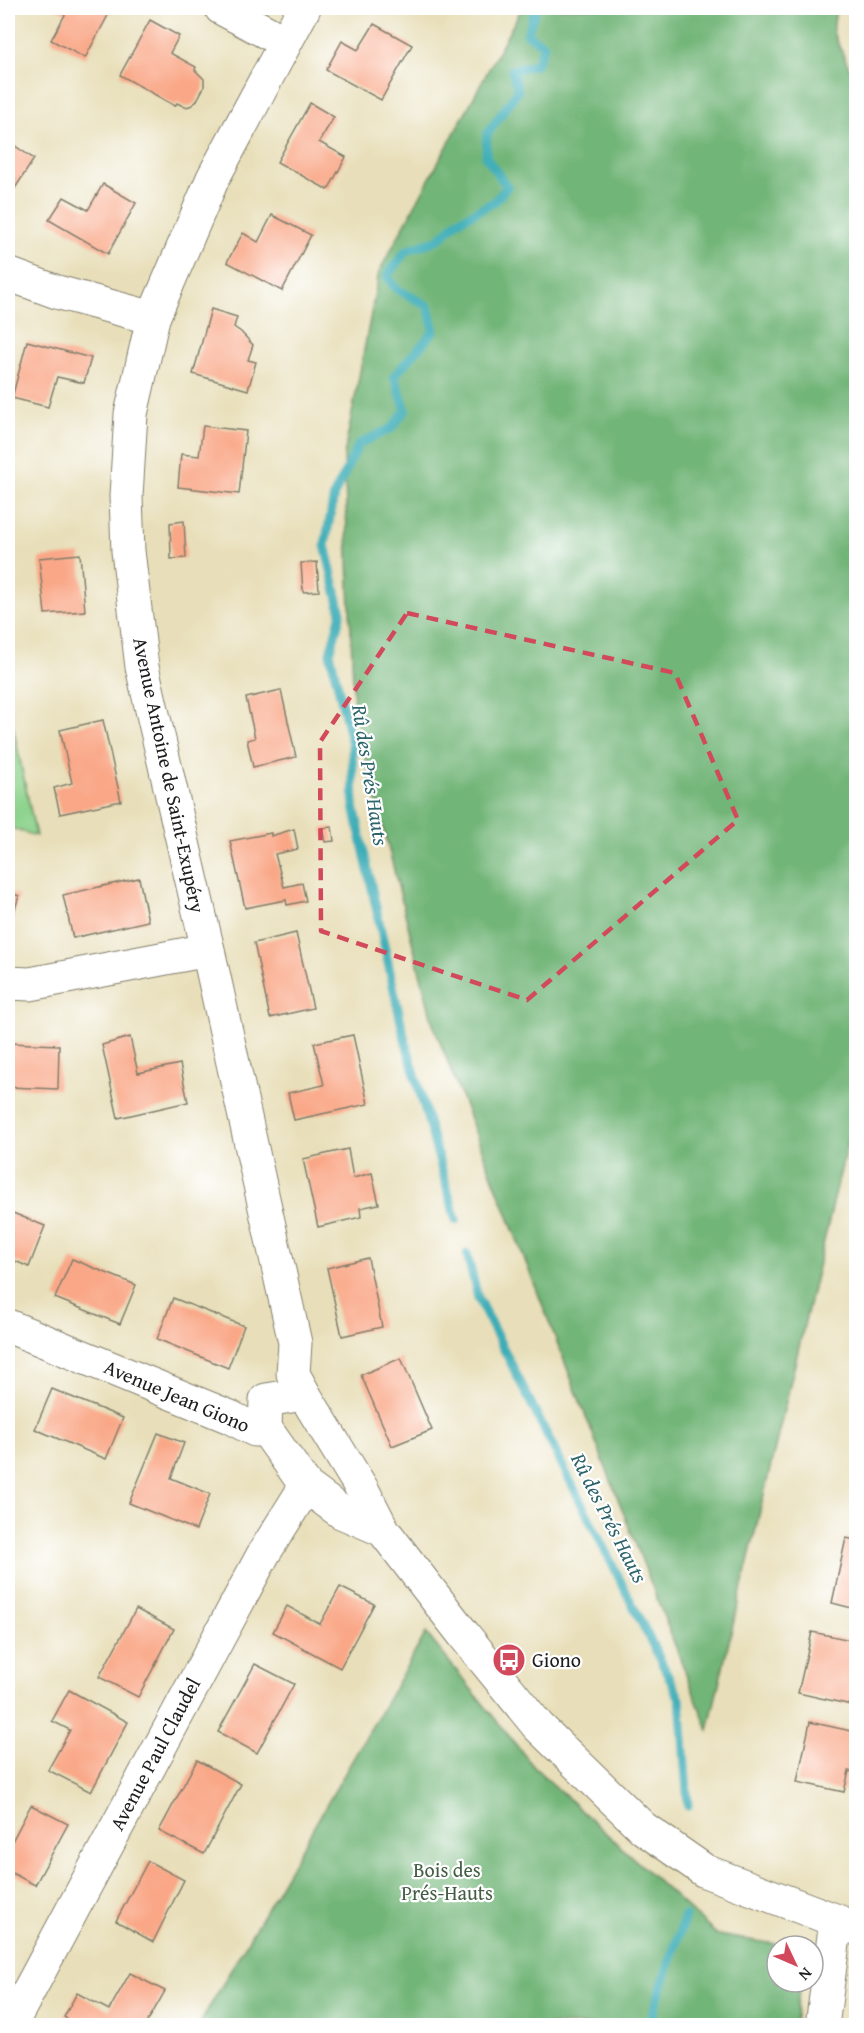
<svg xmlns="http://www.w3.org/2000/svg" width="864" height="2033" viewBox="0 0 864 2033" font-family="'Gentium Book Plus',serif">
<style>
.green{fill:#8ed38d;stroke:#557854;stroke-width:1.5}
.forest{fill:#72b578;stroke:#47684a;stroke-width:1.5}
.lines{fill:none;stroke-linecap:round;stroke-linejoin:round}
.stream{stroke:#3cadb7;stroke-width:9}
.building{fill:#f9a787}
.minor-casing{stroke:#827e6b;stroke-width:35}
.minor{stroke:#fff;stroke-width:33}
.marked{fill:none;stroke:#d1495b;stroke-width:4.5;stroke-dasharray:12 8;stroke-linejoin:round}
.labels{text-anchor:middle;stroke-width:4.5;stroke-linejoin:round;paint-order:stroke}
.street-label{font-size:20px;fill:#1c1c1c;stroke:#fff}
.poi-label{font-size:20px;fill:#1c1c1c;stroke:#fff;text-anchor:start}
.park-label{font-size:20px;fill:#445c44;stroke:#fff}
.water-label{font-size:21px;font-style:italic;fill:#2c646a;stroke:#fff}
</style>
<rect width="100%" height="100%" fill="#fff"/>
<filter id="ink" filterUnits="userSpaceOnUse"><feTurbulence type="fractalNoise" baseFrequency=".0167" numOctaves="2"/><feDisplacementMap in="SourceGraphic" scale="12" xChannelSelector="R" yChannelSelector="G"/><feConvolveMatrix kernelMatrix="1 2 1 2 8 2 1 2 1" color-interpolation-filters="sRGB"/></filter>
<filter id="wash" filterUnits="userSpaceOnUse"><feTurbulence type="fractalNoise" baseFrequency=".008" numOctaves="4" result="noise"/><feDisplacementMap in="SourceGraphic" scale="24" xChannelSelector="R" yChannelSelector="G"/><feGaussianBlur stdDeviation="1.35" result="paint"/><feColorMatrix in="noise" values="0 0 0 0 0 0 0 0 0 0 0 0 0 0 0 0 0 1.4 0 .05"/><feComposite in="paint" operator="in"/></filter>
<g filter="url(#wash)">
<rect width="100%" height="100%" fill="#e8dfba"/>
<polygon class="green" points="8,703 36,836 8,827"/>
<g class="forest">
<polygon points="522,8 836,8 833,32 856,83 856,1107 708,1730 433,1024 354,712 344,455 379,272"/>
<polygon points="426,1633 534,1767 717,1935 789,1946 777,1946 777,1982 800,1982 795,2025 199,2025"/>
</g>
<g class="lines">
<g class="stream">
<polyline points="456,1220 404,1036 354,806 352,745 330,653 341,613 325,545 334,495 359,444 392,428 406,410 394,376 434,331 428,306 395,288 387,276 406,251 439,239 458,221 494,202 507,187 486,157 487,134 518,91 512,70 536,65 544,45 527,34 536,8"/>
<polyline points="467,1254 478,1298 680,1699 688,1806"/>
<polyline points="652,2026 653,2012 685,1916"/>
</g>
</g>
<g id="blocks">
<g class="building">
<polygon points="55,8 112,8 85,58 51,40 66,13"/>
<polygon points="150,20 179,36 170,53 196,67 195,70 204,79 204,87 196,102 190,106 185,107 177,103 175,106 120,75"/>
<polygon points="374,24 412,45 381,100 326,70 342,41 358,50"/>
<polygon points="310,103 334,117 319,142 346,157 328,190 277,162"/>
<polygon points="8,141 34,159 8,199"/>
<polygon points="103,184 136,203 108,254 49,220 64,197 88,210"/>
<polygon points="272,215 311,235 282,291 227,262 243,233 258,242"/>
<polygon points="211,309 237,317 234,327 241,332 253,345 248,360 256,362 248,390 193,374"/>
<polygon points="27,341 91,358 84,383 57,377 48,407 12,398"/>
<polygon points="203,426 246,431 239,494 178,487 181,454 199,456"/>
<polygon points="184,521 186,558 171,559 170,523"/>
<polygon points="80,554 85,611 45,614 39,558"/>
<polygon points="317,562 319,591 303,592 301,563"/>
<polygon points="281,690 296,757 253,767 247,740 255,738 246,698"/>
<polygon points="103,720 121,801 60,814 54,788 72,783 60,730"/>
<polygon points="332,827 334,841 325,842 322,828"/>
<polygon points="294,829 298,849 275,854 284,887 302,883 306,901 287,905 286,900 245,908 230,841 271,833 271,836"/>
<polygon points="139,878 148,921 73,938 63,895"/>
<polygon points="8,892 19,896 8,932"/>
<polygon points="296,933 313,1008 270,1018 254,943"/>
<polygon points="353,1035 368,1104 294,1120 288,1093 324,1085 314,1043"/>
<polygon points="130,1037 138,1073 180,1064 188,1102 118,1118 102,1045"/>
<polygon points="8,1043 59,1045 58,1089 8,1087"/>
<polygon points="348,1149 353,1178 372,1173 379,1204 360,1208 361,1217 318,1227 303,1159"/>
<polygon points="8,1211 45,1226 29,1267 8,1258"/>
<polygon points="368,1258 382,1327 342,1336 327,1268"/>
<polygon points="72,1259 136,1285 120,1324 55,1298"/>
<polygon points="173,1298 244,1326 228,1368 157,1339"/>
<polygon points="401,1358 432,1430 392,1446 361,1375"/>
<polygon points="52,1389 123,1418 106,1459 35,1429"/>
<polygon points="158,1433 184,1443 171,1478 210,1494 196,1530 129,1503"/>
<polygon points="846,1538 856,1540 856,1609 832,1603"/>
<polygon points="340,1587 374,1604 340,1668 273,1632 287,1606 320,1624"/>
<polygon points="136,1609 174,1629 138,1697 99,1677"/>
<polygon points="812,1632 856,1641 856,1706 798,1693"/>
<polygon points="255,1664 294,1684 257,1753 218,1732"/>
<polygon points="69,1690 128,1722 91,1792 48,1770 70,1730 52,1721"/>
<polygon points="810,1722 856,1732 856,1758 853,1772 849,1771 844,1792 797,1782"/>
<polygon points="197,1760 241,1784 204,1854 159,1831"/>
<polygon points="31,1805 68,1824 35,1885 8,1871 8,1849"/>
<polygon points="148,1861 184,1880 153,1942 116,1921"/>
<polygon points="130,1973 165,1991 145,2026 79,2026 64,2017 77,1993 109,2010"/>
</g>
</g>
</g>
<g filter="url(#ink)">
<use href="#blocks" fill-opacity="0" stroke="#827e6b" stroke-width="1.5"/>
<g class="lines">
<g class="minor-casing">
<g id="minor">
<polyline points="221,8 285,42"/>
<polyline points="8,274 57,292 153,318"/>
<polyline points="8,983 30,984 208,950"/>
<polyline points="8,1326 230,1417 255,1430 265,1428"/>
<polyline points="304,1394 362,1489 383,1530 464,1635 538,1726 643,1828 705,1871 856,1928"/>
<polyline points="265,1428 266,1400 304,1394 293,1374 295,1343 208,950 142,667 128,551 126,496 131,414 153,318 213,178 304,8"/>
<polyline points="265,1428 306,1486 341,1512 383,1530"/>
<polyline points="10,2026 264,1553 306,1486"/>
<polyline points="822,2026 836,1921"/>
</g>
</g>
<use href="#minor" class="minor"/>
</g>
</g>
<path class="marked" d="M407,613L675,673L738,820L527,1000L321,931L320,742Z"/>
<defs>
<g id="bus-disc" transform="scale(1.725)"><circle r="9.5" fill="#d1495b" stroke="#fff"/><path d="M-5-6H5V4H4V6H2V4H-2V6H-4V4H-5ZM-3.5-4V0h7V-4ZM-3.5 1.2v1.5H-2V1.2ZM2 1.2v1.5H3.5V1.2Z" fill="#fff"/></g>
</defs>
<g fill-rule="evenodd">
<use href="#bus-disc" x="509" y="1660"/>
</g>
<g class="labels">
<g class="street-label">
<text transform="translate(169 775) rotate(78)" y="7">Avenue Antoine de Saint-Exupéry</text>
<text transform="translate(177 1396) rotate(23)" y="7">Avenue Jean Giono</text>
<text transform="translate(155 1754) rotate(-62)" y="7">Avenue Paul Claudel</text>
</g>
<g class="poi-label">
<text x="532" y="1667">Giono</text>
</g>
<g class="park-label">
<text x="447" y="1877">Bois des<tspan x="447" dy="23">Prés-Hauts</tspan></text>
</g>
<g class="water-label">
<text transform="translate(370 775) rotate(81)" y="7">Rû des Prés Hauts</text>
<text transform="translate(609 1518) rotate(63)" y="7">Rû des Prés Hauts</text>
</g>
</g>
<rect width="864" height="2033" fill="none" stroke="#fff" stroke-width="30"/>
<g transform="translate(795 1964) rotate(134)"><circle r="28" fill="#ffffff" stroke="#a4a4a4" stroke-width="1.5"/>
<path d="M0-4.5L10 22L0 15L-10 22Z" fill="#d1495b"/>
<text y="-9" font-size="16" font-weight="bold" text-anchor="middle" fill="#1c1c1c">N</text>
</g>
</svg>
